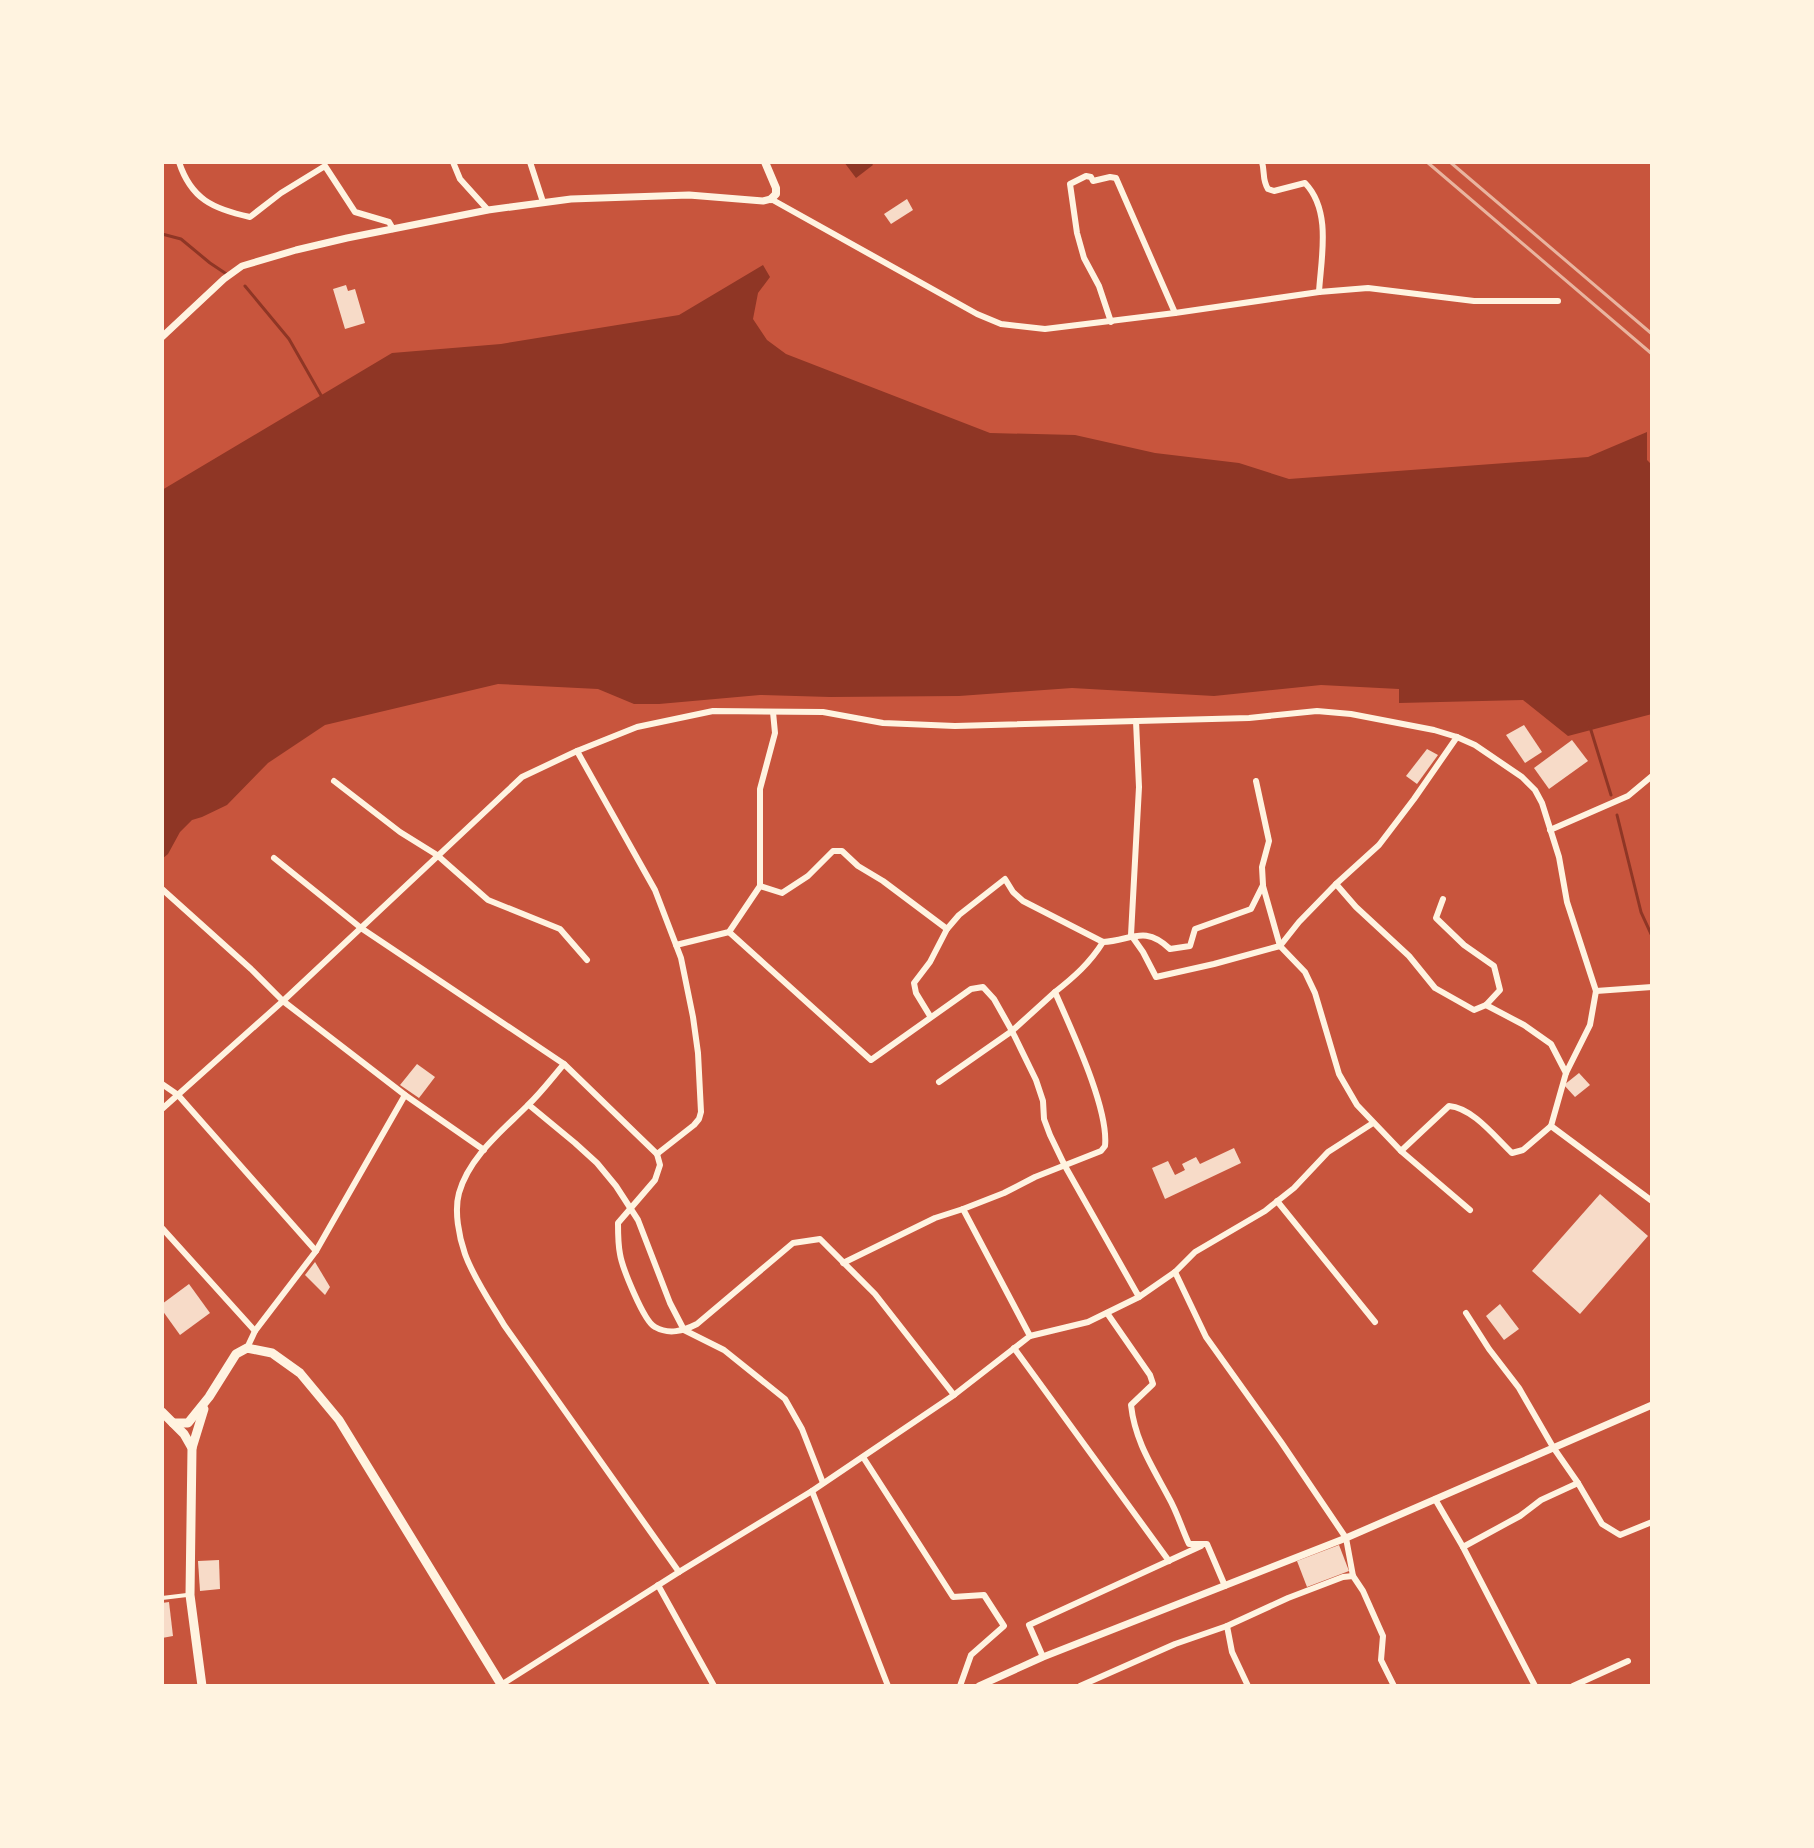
<svg xmlns="http://www.w3.org/2000/svg" width="1814" height="1848" viewBox="0 0 1814 1848" font-family="'Archivo Narrow',sans-serif">
<style>
.water{fill:#8f3625}
.lines{fill:none;stroke-linecap:round;stroke-linejoin:round}
.stream{stroke:#8f3625;stroke-width:3}
.building{fill:#f7dbc8}
.pedestrian{stroke:#fff3e0;stroke-width:4}
.minor{stroke:#fff3e0;stroke-width:6}
.tertiary{stroke:#fff3e0;stroke-width:7}
.secondary{stroke:#fff3e0;stroke-width:8}
.primary{stroke:#fff3e0;stroke-width:9}
.rail{stroke:#e9b49f;stroke-width:3}
</style>
<rect width="100%" height="100%" fill="#c8553d"/>
<g class="water">
<polygon points="844,162 871,162 873,165 856,178"/>
<polygon points="763,265 770,277 758,293 753,319 767,340 786,354 990,433 1075,435 1155,453 1239,463 1289,479 1588,457 1647,432 1647,460 1652,465 1652,714 1568,736 1523,700 1399,703 1399,689 1321,685 1214,696 1072,688 959,696 830,697 760,695 659,704 634,704 598,689 498,684 325,725 268,763 227,805 202,817 192,820 180,832 168,854 162,859 162,490 392,353 501,344 679,315"/>
</g>
<g class="lines">
<g class="stream">
<polyline points="162,234 181,239 210,263 228,275"/>
<polyline points="245,286 289,339 322,397"/>
<polyline points="1590,727 1611,795"/>
<polyline points="1617,815 1641,912 1652,936"/>
</g>
</g>
<g class="building">
<polygon points="907,199 913,210 891,224 884,214"/>
<polygon points="346,285 348,291 355,289 365,323 345,329 333,289"/>
<polygon points="1524,725 1542,752 1525,763 1506,735"/>
<polygon points="1572,740 1588,761 1549,789 1534,768"/>
<polygon points="1427,749 1438,755 1417,784 1406,776"/>
<polygon points="417,1064 435,1077 419,1098 400,1085"/>
<polygon points="1579,1073 1590,1085 1575,1097 1564,1085"/>
<polygon points="1234,1148 1241,1163 1165,1199 1152,1168 1168,1161 1175,1175 1185,1170 1182,1164 1196,1157 1200,1164"/>
<polygon points="1600,1194 1648,1236 1580,1314 1532,1271"/>
<polygon points="315,1262 330,1287 325,1295 305,1275"/>
<polygon points="189,1284 210,1313 180,1335 162,1310 162,1304"/>
<polygon points="1500,1304 1519,1329 1504,1340 1486,1316"/>
<polygon points="1339,1545 1349,1571 1307,1587 1297,1561"/>
<polygon points="219,1560 220,1589 200,1591 198,1561"/>
<polygon points="169,1602 173,1636 162,1638 162,1603"/>
</g>
<g class="lines">
<polyline class="pedestrian" points="162,1598 187,1595"/>
<g class="minor">
<path d="M179,162C191,199 213,209 250,217L281,193L325,166L355,212L389,222L393,229"/>
<polyline points="453,162 460,179 488,210"/>
<polyline points="530,162 543,202"/>
<path d="M1262,162C1265,172 1262,180 1268,189L1274,191L1305,183C1332,211 1321,258 1319,292"/>
<polyline points="771,199 977,314 1001,324 1045,329 1175,313 1319,292 1368,288 1474,301 1558,301"/>
<polyline points="1111,322 1099,286 1084,258 1077,233 1070,184 1086,176 1091,177 1093,181 1110,177 1116,178 1175,313"/>
<polyline points="1136,721 1139,787 1131,935 1143,952 1156,977 1214,964 1280,946 1299,922 1336,884"/>
<polyline points="1457,737 1414,799 1379,845 1336,884 1356,907 1409,956 1435,988 1474,1010 1486,1005"/>
<polyline points="334,781 400,832 437,855 488,900 560,929 587,960"/>
<polyline points="1550,830 1628,796 1652,776"/>
<polyline points="274,858 361,928 564,1064 657,1154 694,1125 699,1119 701,1112 698,1053 693,1017 681,958 655,890 577,751"/>
<polyline points="760,886 782,893 808,876 833,851 842,851 858,866 883,881 947,929"/>
<polyline points="1263,886 1280,946 1305,972 1315,993 1339,1074 1357,1105 1401,1151 1470,1210"/>
<polyline points="162,889 251,969 283,1001 405,1095 484,1150"/>
<polyline points="1443,899 1436,918 1464,945 1494,966 1500,990 1486,1005 1524,1025 1551,1044 1566,1073"/>
<polyline points="729,932 871,1060 971,989 983,987 994,999 1012,1031 1055,992"/>
<polyline points="676,945 729,932 760,886 760,789 775,733 773,712"/>
<polyline points="1596,991 1652,987"/>
<path d="M930,1016L916,993L914,983L930,962L947,929L959,915L1005,879L1013,892L1023,901L1103,942C1131,941 1144,924 1170,949L1190,946L1195,929L1251,909L1263,885L1262,867L1269,841L1256,781"/>
<path d="M564,1064C552,1078 541,1093 527,1106C502,1131 469,1157 459,1193C454,1211 459,1237 465,1254C474,1279 491,1303 504,1325L679,1572"/>
<polyline points="939,1082 1012,1031 1036,1080 1043,1101 1044,1119 1050,1135 1065,1166 1139,1297 1175,1272 1195,1252 1265,1211 1294,1188 1328,1152 1373,1123"/>
<polyline points="162,1084 178,1095 316,1251"/>
<polyline points="529,1105 575,1143 597,1163 616,1186 638,1220 670,1303 684,1330 724,1350 785,1399 802,1429 823,1483"/>
<polyline points="162,1109 283,1001 522,777 577,751 637,727 713,711 823,712 883,723 955,726 1249,718 1317,711 1351,714 1434,730 1457,737 1475,745 1522,777 1535,790 1542,803 1559,857 1567,902 1596,991 1590,1025 1566,1073 1551,1126 1652,1201"/>
<path d="M1401,1151L1449,1106C1473,1108 1495,1137 1512,1153L1523,1150L1551,1126"/>
<path d="M657,1154L660,1165L655,1180L618,1223C618,1233 618,1244 620,1254C622,1267 644,1322 655,1327C669,1335 683,1331 697,1324L793,1243L820,1239L875,1294L954,1395"/>
<polyline points="1277,1201 1375,1322"/>
<polyline points="162,1228 255,1331"/>
<polyline points="843,1263 935,1218 963,1209"/>
<polyline points="1175,1272 1206,1337 1281,1442 1346,1538 1353,1576 1363,1591 1383,1636 1381,1660 1394,1686"/>
<path d="M1107,1313L1150,1375L1153,1384L1131,1405C1135,1441 1152,1466 1169,1498C1177,1512 1182,1529 1189,1544H1207L1225,1586"/>
<polyline points="1466,1313 1489,1349 1519,1388 1553,1447 1578,1483 1602,1524 1620,1535 1652,1522"/>
<polyline points="1030,1336 1088,1322 1139,1297"/>
<polyline points="247,1348 255,1331 316,1251 405,1095"/>
<polyline points="1014,1348 1169,1561"/>
<polyline points="863,1457 953,1597 984,1595 1004,1626 971,1655 960,1686"/>
<path d="M812,1491L954,1395L1030,1336L963,1209L1004,1193L1035,1177L1101,1151L1105,1146C1109,1108 1071,1029 1055,992C1074,977 1090,963 1103,942"/>
<polyline points="1435,1499 1463,1547 1520,1516 1541,1500 1578,1483"/>
<polyline points="1463,1547 1535,1686"/>
<polyline points="658,1585 714,1686"/>
<polyline points="1227,1626 1232,1652 1248,1686"/>
<polyline points="1043,1657 1029,1625 1201,1546"/>
<polyline points="501,1685 679,1572 812,1491 888,1686"/>
<polyline points="1080,1686 1175,1644 1227,1626 1288,1598 1343,1577 1353,1576"/>
<polyline points="1573,1686 1628,1661"/>
</g>
<g class="tertiary">
<polyline points="162,337 224,279 242,266 296,250 347,238 488,210 571,199 689,195 763,201 771,199"/>
<polyline points="979,1686 1043,1657 1346,1538 1652,1405"/>
</g>
<polyline class="secondary" points="765,162 776,188 776,194 771,199"/>
<g class="primary">
<polyline points="162,1412 184,1434 192,1448 190,1595 202,1686"/>
<polyline points="173,1423 188,1423 209,1397 236,1354 247,1348 272,1353 300,1373 339,1420 502,1686"/>
<polyline points="192,1448 204,1409"/>
</g>
<g class="rail">
<polyline points="1427,162 1652,354"/>
<polyline points="1450,162 1652,334"/>
</g>
</g>
<rect width="1814" height="1848" fill="none" stroke="#fff3e0" stroke-width="328"/>
</svg>
